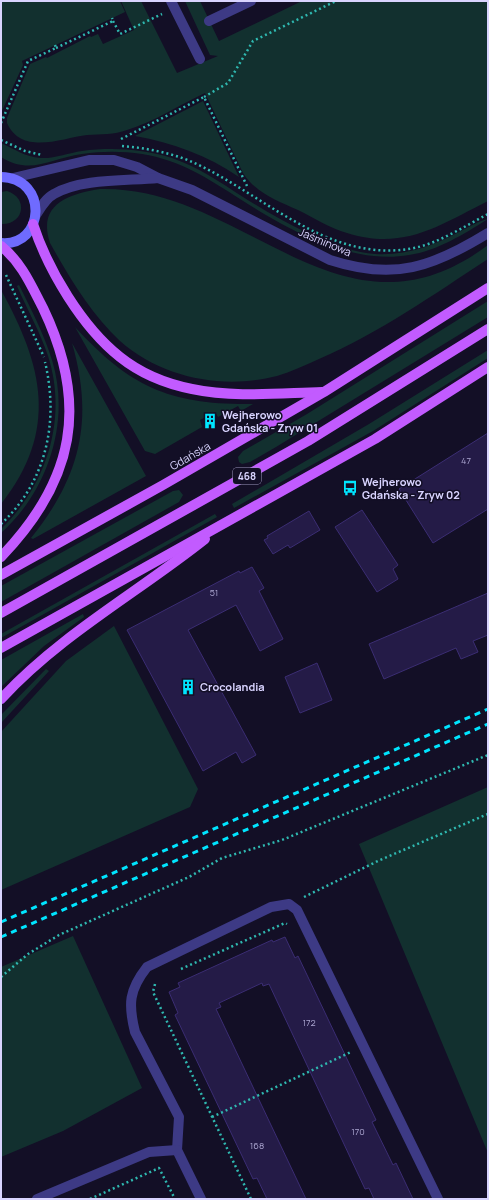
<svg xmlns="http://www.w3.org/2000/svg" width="489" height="1200" viewBox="0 0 489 1200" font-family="Manrope,sans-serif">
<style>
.green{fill:#12302f}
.building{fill:#241b47;stroke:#3b2d73}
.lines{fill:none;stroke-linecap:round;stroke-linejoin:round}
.path{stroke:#2fb8b0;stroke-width:2.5;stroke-dasharray:2 3;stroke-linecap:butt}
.street{stroke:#3d3a85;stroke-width:10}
.secondary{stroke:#6f6bff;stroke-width:10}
.primary{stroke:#c25bff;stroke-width:10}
.rail{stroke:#00e5ff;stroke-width:3;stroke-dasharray:6 5;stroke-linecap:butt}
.labels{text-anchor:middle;stroke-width:3;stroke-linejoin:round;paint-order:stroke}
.number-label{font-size:9px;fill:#aca6d1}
.shield{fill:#130f26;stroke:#9e99be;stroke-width:1}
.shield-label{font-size:10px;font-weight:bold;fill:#d9d4ff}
.street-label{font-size:11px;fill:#d9d4ff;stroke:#130f26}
.poi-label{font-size:11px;font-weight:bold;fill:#d9d4ff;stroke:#130f26;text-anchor:start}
</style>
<rect width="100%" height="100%" fill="#130f26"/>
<g class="green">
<polygon points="1,1 120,1 125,12 22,61 23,65 1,113"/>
<path d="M121,1H141L177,73L218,56L210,55L185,1H200L219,41L302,1H488V201C440,225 404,251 347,233C330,228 314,218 298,210C277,201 256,193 243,173L205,93C179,105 154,122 127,130C114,135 101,134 87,135C62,138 22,156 7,123V118L30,64L46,57L47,58L90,36L91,37L98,34L103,44L134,30Z"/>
<path d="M203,101L239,177C207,155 173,143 135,136Z"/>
<path d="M1,143C14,149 26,157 40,158C54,159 68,153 82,151C112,147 143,149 172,158C198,167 220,182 243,197C278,219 334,251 375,254C406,256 432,246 459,232C467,228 480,220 488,219C464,234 437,251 409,255C350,265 288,230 240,199C209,179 180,160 142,154C122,151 102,151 82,154C51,158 31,176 1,157Z"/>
<path d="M100,189C244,185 342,355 488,245V259C433,295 379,333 319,359C305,365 291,372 277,376C223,390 162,378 120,341C91,314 69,277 50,243C37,204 69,194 100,189Z"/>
<path d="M7,191C29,198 24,225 1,224V192Z"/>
<path d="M19,285C31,309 44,334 52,360C71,421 48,491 1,533V529C47,485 68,418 48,356C40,332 27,309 17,286Z"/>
<path d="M1,290C43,366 59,430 1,504Z"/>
<polygon points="488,301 488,317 276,447 250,462 242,464 239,462 238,457 243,451 307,414"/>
<path d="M75,327C131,388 171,405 253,404L241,411L238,406L218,417L215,412L200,420L202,427L155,454L145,451Z"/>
<path d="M72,343L146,476L33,539L31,538C81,476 94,419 72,343Z"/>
<polygon points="488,350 488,358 373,431 234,508 232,504 369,424"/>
<polygon points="179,490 183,495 179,502 1,602 1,586 173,491"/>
<polygon points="215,514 217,517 1,638 1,634"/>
<polygon points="83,614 84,617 44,646 1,687 1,660"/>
<polygon points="114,626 198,789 190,807 1,890 1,732 66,661"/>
<polygon points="46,669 49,671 1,723 1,715"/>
<polygon points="488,787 488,1153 359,844"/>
<polygon points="73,936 142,1088 63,1131 1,1157 1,967"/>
</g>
<g class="building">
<polygon points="488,433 488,509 433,543 399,489"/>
<polygon points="362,510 398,565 393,569 398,579 377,592 335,527"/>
<polygon points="309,511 320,530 290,548 288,545 273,554 264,540 268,538 267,536"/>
<polygon points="252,567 264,588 259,591 283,639 260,651 236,605 188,630 256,755 242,763 236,752 203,771 127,630 239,571 240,573"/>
<polygon points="488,593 488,635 473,641 478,652 461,659 456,648 384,679 369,644"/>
<polygon points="317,663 332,700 300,713 285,677"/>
<polygon points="285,937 295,958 298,956 376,1120 372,1122 393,1165 396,1163 413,1199 374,1199 369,1188 365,1189 269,984 263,986 262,983 219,1003 221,1007 216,1009 306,1199 267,1199 257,1178 253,1179 175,1015 178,1013 169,992 180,987 178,983 272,940 273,942"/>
</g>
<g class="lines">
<g class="path">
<polyline points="113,21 120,34 162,14"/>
<polyline points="56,48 113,21 112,18"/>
<polyline points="204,97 228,83 253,41 336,1"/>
<polyline points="1,123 28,61 56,48 55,45"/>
<polyline points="121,139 204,97 247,186"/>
<polyline points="1,140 25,151 42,155"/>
<path d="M122,146C145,148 168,152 190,161C262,192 328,265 414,248C439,243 465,226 488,214"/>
<polyline points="6,275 44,357"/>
<path d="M1,524C47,481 59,421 45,362"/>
<polyline points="304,897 380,860 488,814"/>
<polyline points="181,969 285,923 287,924"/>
<polyline points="1,977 28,954 59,935 189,877 222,858 282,840 488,755"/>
<polyline points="155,984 153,992 251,1199"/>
<polyline points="212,1117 351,1052"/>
<polyline points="90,1199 159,1168 175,1199"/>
</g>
<g class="street">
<polyline points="171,1 200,59"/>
<polyline points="209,21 251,1"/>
<path d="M13,178L89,160H114L137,167L158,178L192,190L330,260C394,281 433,267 488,233"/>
<path d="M36,215C41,207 46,198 54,194C81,178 128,181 158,178"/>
<path d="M177,1150L179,1117L135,1032C128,1004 129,990 147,967L271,907L289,904L297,910L438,1199"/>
<polyline points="177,1150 201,1199"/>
<polyline points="37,1199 149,1152 177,1150"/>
</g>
<path class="secondary" d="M1,177C49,178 45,247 1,243"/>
<g class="primary">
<path d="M33,224C48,270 82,327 120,357C140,373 167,384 192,389C234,398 280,393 322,392"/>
<path d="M1,246C22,263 31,285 43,308C89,404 75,480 1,557"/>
<polyline points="1,575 163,485 324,392 488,288"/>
<polyline points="1,613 308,441 488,329"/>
<polyline points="1,648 375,439 488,367"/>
<path d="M1,699C60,635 137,593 205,539"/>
</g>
<g class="rail">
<polyline points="1,922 488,709"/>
<polyline points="1,937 488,724"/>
</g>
</g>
<defs>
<g id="building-bare" transform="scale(1.2)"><path d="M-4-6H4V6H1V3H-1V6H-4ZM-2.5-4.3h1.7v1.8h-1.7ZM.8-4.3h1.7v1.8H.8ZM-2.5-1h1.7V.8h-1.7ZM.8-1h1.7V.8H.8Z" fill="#00e5ff" stroke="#130f26" stroke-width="2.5" paint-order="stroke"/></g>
<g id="bus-bare" transform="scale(1.2)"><path d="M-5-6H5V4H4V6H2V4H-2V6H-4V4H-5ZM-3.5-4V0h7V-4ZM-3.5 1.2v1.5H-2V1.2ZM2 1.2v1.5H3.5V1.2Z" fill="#00e5ff" stroke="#130f26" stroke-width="2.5" paint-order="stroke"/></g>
</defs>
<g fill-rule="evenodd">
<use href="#building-bare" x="210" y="421"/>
<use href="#bus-bare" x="350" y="488"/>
<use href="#building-bare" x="188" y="687"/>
</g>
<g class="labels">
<g class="number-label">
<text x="466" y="464">47</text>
<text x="214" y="596">51</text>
<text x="309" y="1026">172</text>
<text x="358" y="1135">170</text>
<text x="257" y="1149">168</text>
</g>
<rect class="shield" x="233" y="468" width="28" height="16" rx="3"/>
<g class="shield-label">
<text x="247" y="480">468</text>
</g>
<g class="street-label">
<text transform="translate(325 242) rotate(23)" y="4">Jaśminowa</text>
<text transform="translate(190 456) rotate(-30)" y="4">Gdańska</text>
</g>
<g class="poi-label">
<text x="222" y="419">Wejherowo<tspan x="222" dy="13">Gdańska - Zryw 01</tspan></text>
<text x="362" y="486">Wejherowo<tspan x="362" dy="13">Gdańska - Zryw 02</tspan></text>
<text x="200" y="691">Crocolandia</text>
</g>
</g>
<rect width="489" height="1200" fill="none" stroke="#d9d4ff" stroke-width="4"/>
</svg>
